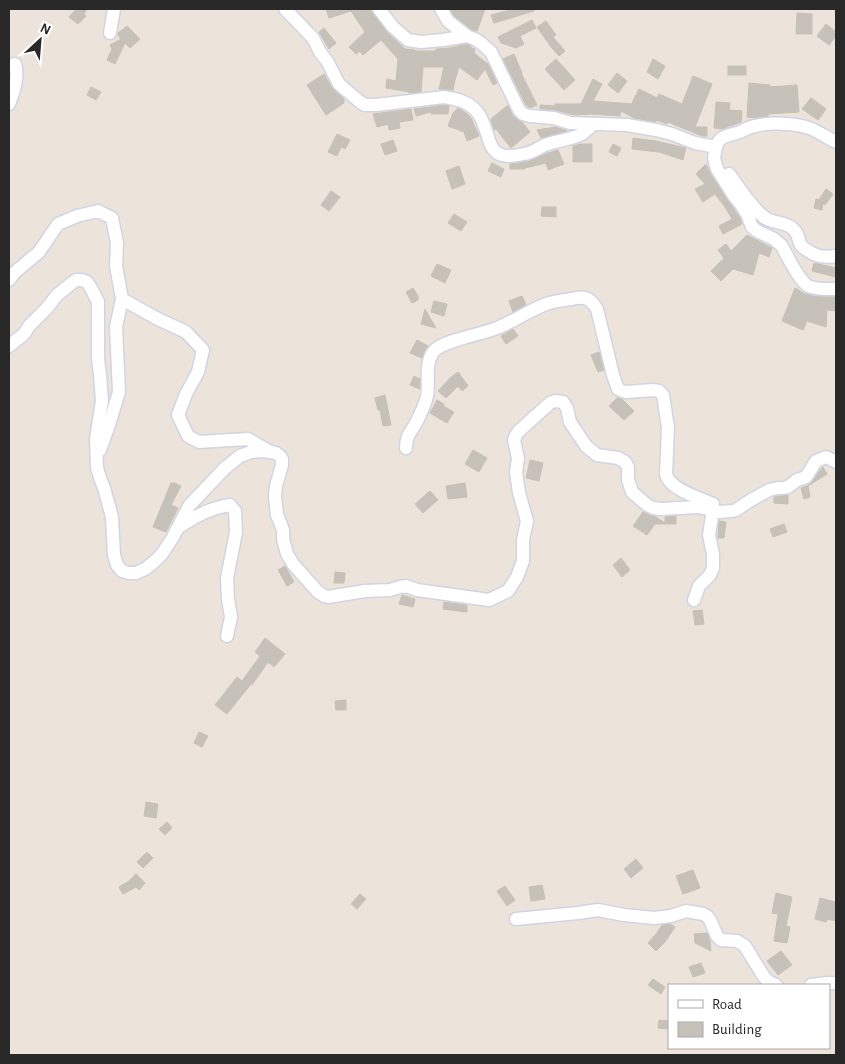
<svg xmlns="http://www.w3.org/2000/svg" width="845" height="1064" viewBox="0 0 845 1064" font-family="'Alegreya Sans',sans-serif">
<style>
.building{fill:#c7c2b9;stroke:#c8c0b4}
.lines{fill:none;stroke-linecap:round;stroke-linejoin:round}
.street-casing{stroke:#d0d4e3;stroke-width:15}
.street{stroke:#fff;stroke-width:12}
</style>
<rect width="100%" height="100%" fill="#ece4da"/>
<g class="building">
<polygon points="76,9 87,9 84,14 86,16 78,24 69,17"/>
<polygon points="326,9 370,9 373,14 387,32 405,49 415,50 415,51 436,51 436,49 450,48 466,44 471,46 471,48 475,49 474,53 488,64 497,83 493,85 485,69 477,80 459,67 455,80 453,90 439,89 444,67 423,67 421,92 409,93 409,92 386,88 387,79 396,81 398,59 381,40 363,55 360,51 356,54 349,47 365,32 351,11 329,18"/>
<polygon points="450,9 466,9 464,10 485,9 477,31 471,29 454,16"/>
<polygon points="514,9 534,9 534,11 494,23 491,15"/>
<polygon points="797,13 812,14 812,34 796,34"/>
<polygon points="532,20 536,28 520,36 524,44 516,48 501,43 498,37"/>
<polygon points="546,21 556,35 553,37 565,51 559,56 551,47 537,27"/>
<polygon points="826,24 836,32 836,36 829,45 817,36"/>
<polygon points="127,26 140,39 130,48 125,43 115,64 107,60 112,49 110,45 121,39 118,35 118,33"/>
<polygon points="324,28 336,43 329,49 319,32"/>
<polygon points="514,54 522,73 521,73 537,105 530,108 526,105 503,59"/>
<polygon points="556,59 575,80 564,90 545,69"/>
<polygon points="653,59 665,66 658,79 647,72"/>
<rect x="728" y="66" width="18" height="9"/>
<polygon points="617,73 627,81 618,93 608,85"/>
<polygon points="324,74 332,88 344,99 344,103 326,115 307,85"/>
<polygon points="693,76 712,84 695,127 707,127 707,136 702,136 668,122 667,124 656,120 656,122 634,118 621,111 620,116 591,114 575,115 555,110 540,109 540,105 555,106 555,104 581,104 593,79 602,84 593,101 634,104 632,103 639,89 657,98 659,94 682,104"/>
<polygon points="749,83 770,85 770,87 797,85 799,112 768,114 768,116 755,118 747,117"/>
<polygon points="91,87 101,92 96,100 87,95"/>
<polygon points="811,98 826,109 818,120 802,109"/>
<polygon points="716,102 730,103 729,110 742,111 741,122 722,129 714,128"/>
<polygon points="444,105 449,106 448,114 431,114 431,112 416,116 414,109"/>
<polygon points="508,105 513,116 522,122 530,132 511,148 496,129 494,130 491,119"/>
<polygon points="458,108 466,113 471,118 479,136 467,141 464,132 448,126 453,113"/>
<polygon points="411,109 413,120 399,122 400,128 389,130 388,124 377,127 373,114"/>
<polygon points="556,127 567,131 541,138 537,130"/>
<polygon points="337,134 350,140 345,149 341,147 337,156 328,152"/>
<polygon points="633,138 656,141 686,148 683,160 659,152 632,149"/>
<polygon points="393,140 397,151 385,155 381,144"/>
<polygon points="581,144 592,144 592,162 573,162 573,146"/>
<polygon points="613,144 621,148 617,156 609,152"/>
<polygon points="558,150 564,164 548,170 546,163 525,168 525,169 510,169 510,164 529,161 548,153"/>
<polygon points="492,163 504,169 501,177 488,171"/>
<polygon points="706,164 710,173 740,218 742,224 723,234 719,226 732,219 725,207 715,194 703,202 695,189 705,184 696,174"/>
<polygon points="459,166 465,184 452,189 446,171"/>
<polygon points="826,189 833,194 825,205 823,203 822,210 814,208 816,199 819,200"/>
<polygon points="331,191 340,197 329,211 321,205"/>
<polygon points="542,207 556,207 556,217 541,216"/>
<polygon points="454,214 467,222 461,231 448,223"/>
<polygon points="747,235 772,248 769,257 759,253 753,275 733,269 721,281 711,271 724,258 718,250 726,244 731,251"/>
<polygon points="814,263 836,268 836,277 812,271"/>
<polygon points="437,264 451,270 445,283 431,276"/>
<polygon points="413,288 418,296 418,300 412,303 406,292"/>
<polygon points="795,288 805,294 813,296 836,297 836,311 827,310 826,327 807,321 803,330 782,321"/>
<polygon points="522,296 526,305 513,312 509,301"/>
<polygon points="434,301 447,304 444,316 431,312"/>
<polygon points="425,309 436,328 421,324"/>
<polygon points="513,329 518,336 506,344 501,336"/>
<polygon points="417,340 428,346 425,350 422,358 410,353"/>
<polygon points="599,352 604,370 598,372 591,355"/>
<polygon points="458,372 468,386 462,391 458,386 446,398 438,391 451,377"/>
<polygon points="414,376 420,379 420,389 410,385"/>
<polygon points="385,395 391,425 383,426 380,410 378,410 375,398"/>
<polygon points="617,398 622,399 634,411 624,420 609,406"/>
<polygon points="437,400 444,404 443,406 454,412 447,423 430,413"/>
<polygon points="473,450 487,458 479,472 465,464"/>
<polygon points="530,460 543,463 539,481 526,478"/>
<polygon points="823,467 827,474 808,486 810,497 804,499 801,488 809,485 812,482 821,469"/>
<polygon points="171,483 175,483 181,486 171,505 178,508 166,532 153,527"/>
<polygon points="465,483 467,497 448,499 446,486"/>
<polygon points="430,491 438,500 423,513 415,504"/>
<polygon points="788,495 788,504 774,503 774,497"/>
<polygon points="643,512 650,515 656,517 665,523 665,517 676,516 676,524 655,524 647,535 633,526"/>
<polygon points="719,521 726,522 724,538 718,538"/>
<polygon points="784,524 787,532 773,537 770,529"/>
<polygon points="621,558 630,570 622,577 613,565"/>
<polygon points="285,566 294,582 287,586 278,570"/>
<polygon points="335,572 345,573 344,583 334,583"/>
<polygon points="402,595 415,599 413,607 399,604"/>
<polygon points="444,602 467,605 467,612 443,609"/>
<polygon points="702,610 704,624 695,625 693,611"/>
<polygon points="265,638 285,654 274,667 268,662 252,685 251,684 227,714 215,705 237,677 242,681 260,656 255,652"/>
<polygon points="346,700 346,710 336,710 335,701"/>
<polygon points="199,732 208,736 202,747 194,743"/>
<polygon points="146,802 158,804 156,818 144,816"/>
<polygon points="167,822 172,828 165,835 159,829"/>
<polygon points="147,852 153,858 143,868 137,862"/>
<polygon points="636,859 643,868 631,878 624,869"/>
<polygon points="693,870 700,888 683,894 676,876"/>
<polygon points="136,874 145,883 139,890 136,887 123,894 119,887 129,881"/>
<polygon points="542,885 545,899 531,901 529,887"/>
<polygon points="505,886 515,900 507,906 497,891"/>
<polygon points="776,893 792,897 786,926 790,927 787,943 774,941 778,914 772,913"/>
<polygon points="360,894 366,899 357,909 351,904"/>
<polygon points="820,898 836,902 836,921 827,919 826,922 815,919"/>
<polygon points="670,924 675,927 665,942 656,951 648,943 657,933 662,925"/>
<polygon points="707,933 710,940 711,951 695,943 694,934"/>
<polygon points="781,951 792,965 778,975 767,961"/>
<polygon points="701,963 705,973 693,977 689,967"/>
<polygon points="653,979 665,987 661,994 648,985"/>
<polygon points="659,1020 669,1021 669,1029 658,1028"/>
</g>
<g class="lines">
<g class="street-casing">
<g id="street">
<path d="M285,9L313,38L320,52L327,61L339,84L360,102L365,105H376L444,97C457,99 470,102 478,113C494,136 482,164 524,154C532,153 538,148 545,145C557,140 571,140 582,134C586,131 590,127 594,124"/>
<path d="M379,9L393,27L408,40L421,42L443,40L467,36L475,39L481,43L491,52L519,110L523,114L530,116L554,118L570,123L627,125L656,130L672,134L695,143L716,147L714,158L717,169L734,196L740,203L747,214L752,227L757,231L774,239L782,246C787,256 800,281 808,286C816,290 828,289 836,289"/>
<polyline points="441,9 448,21 467,36"/>
<polyline points="110,33 114,9"/>
<path d="M9,66L15,64C19,76 14,92 9,104"/>
<path d="M716,147C719,136 727,136 737,133C743,131 748,127 755,126C771,122 796,123 812,129C820,133 828,138 836,142"/>
<path d="M729,174C739,187 753,211 767,219C774,223 786,222 792,228C800,234 797,239 801,245C801,246 806,250 807,250C816,257 825,258 836,256"/>
<polyline points="9,280 14,273 39,252 58,224 77,216 98,211 112,218 117,243 116,266 122,299 156,318 186,332 203,350 198,372 186,394 178,415 188,436 199,442 248,439 270,452"/>
<polyline points="9,346 24,334 29,326 47,308 57,295 72,283 76,280 82,280 87,282 91,288 98,302 98,359 100,375 102,401 96,439 97,468 100,478 104,488 112,517 114,555 117,565 122,571 129,573 136,573 145,569 154,562 162,554 173,537 189,506 225,468 240,456 251,452 264,451 276,453 280,456 282,459 282,465 276,486 275,496 277,515 283,530 283,539 287,554 293,564 317,591 324,596 328,597 365,591 390,590 400,587 406,586 417,590 489,600 508,591 517,577 523,561 523,540 527,521 519,493 516,472 518,458 514,440 516,435 519,431 550,403 555,401 563,402 567,408 570,422 586,446 597,455 618,458 625,462 628,467 628,480 632,492 647,505 653,508 660,509 699,507 719,512 732,511 736,510 751,500 769,490 778,488 783,488 788,487 797,480 806,477 816,461 826,457 836,462"/>
<path d="M406,448C406,435 411,432 417,421C421,413 425,405 427,396C430,381 423,361 436,349C447,340 482,334 497,328C515,321 531,309 549,303C556,301 564,300 571,299C577,298 584,296 589,300C592,302 595,306 597,309L613,375L618,389L622,391L626,392L653,390L659,391L663,395L668,428L666,474C669,489 699,498 713,504"/>
<polyline points="100,450 109,425 119,392 116,327 122,299"/>
<path d="M179,527C196,516 210,508 230,505L235,511L236,532L227,578L228,599L231,617L227,636"/>
<polyline points="694,600 699,586 710,575 713,568 713,554 709,535 712,516 714,512"/>
<polyline points="516,919 578,913 598,910 624,915 654,918 671,916 686,911 703,914 707,916 710,920 717,936 721,940 737,941 745,946 764,977 769,982 776,985"/>
<polyline points="811,985 827,983 836,983"/>
</g>
</g>
<use href="#street" class="street"/>
</g>
<rect width="845" height="1064" fill="none" stroke="#292929" stroke-width="20"/>
<rect x="668" y="984" width="162" height="65" fill="#ffffff" stroke="#a9a9a9"/>
<rect x="678" y="1000" width="25" height="8" fill="#ffffff" stroke="#a9a9a9"/>
<text x="712" y="1009" font-size="15" fill="#292929">Road</text>
<rect x="678" y="1022" width="25" height="15" fill="#c7c2b9" stroke="#a9a9a9"/>
<text x="712" y="1034" font-size="15" fill="#292929">Building</text>
<g transform="translate(40 40) rotate(26)" stroke="#ffffff" stroke-width="4" paint-order="stroke">
<path d="M0-4L9 19L0 12L-9 19Z" fill="#292929"/>
<text y="-8" font-size="14" font-weight="bold" text-anchor="middle" fill="#292929">N</text>
</g>
</svg>
